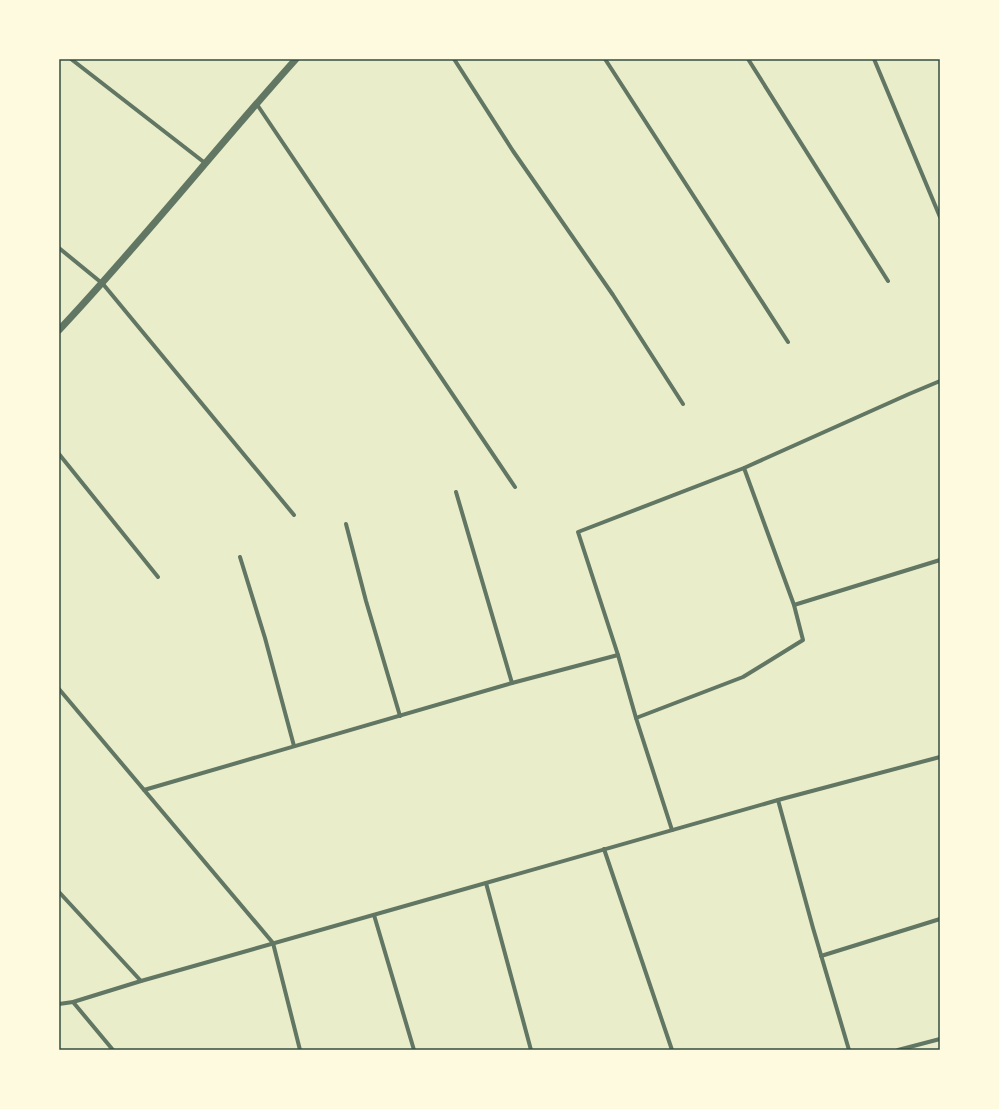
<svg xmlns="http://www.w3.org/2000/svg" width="999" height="1109" viewBox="0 0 999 1109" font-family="Poppins,sans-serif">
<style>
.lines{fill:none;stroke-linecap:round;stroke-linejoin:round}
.minor{stroke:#617663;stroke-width:4}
.tertiary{stroke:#617663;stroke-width:7}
.neatline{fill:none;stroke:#344e41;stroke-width:1.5}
</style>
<rect width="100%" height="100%" fill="#e9edc9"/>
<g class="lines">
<g class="minor">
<polyline points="71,59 205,163"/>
<polyline points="454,59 513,151 613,295 683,404"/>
<polyline points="605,59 788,342"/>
<polyline points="748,59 888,281"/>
<polyline points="874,59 940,217"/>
<polyline points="256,103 515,487"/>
<polyline points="59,248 103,284 294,515"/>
<polyline points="59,454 158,577"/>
<polyline points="744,468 794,605 803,640 743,677 636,718 618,655 578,532 744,468 909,394 940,381"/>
<polyline points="456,492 512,683"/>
<polyline points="346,524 366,601 400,716"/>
<polyline points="240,557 265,638 294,746"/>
<polyline points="794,605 940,560"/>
<polyline points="59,689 273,943 300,1050"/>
<polyline points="636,718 672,830"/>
<polyline points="144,790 512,683 618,655"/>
<polyline points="778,800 813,928 849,1050"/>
<polyline points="604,849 672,1050"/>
<polyline points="486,883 531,1050"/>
<polyline points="59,892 141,981"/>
<polyline points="374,915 414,1050"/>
<polyline points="821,956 940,919"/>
<polyline points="73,1002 113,1050"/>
<polyline points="59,1004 73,1002 141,981 778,800 940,757"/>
<polyline points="898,1050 940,1039"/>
</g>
<path class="tertiary" d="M59,330C141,243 216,148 296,59"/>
</g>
<rect width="999" height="1109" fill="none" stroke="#fefae0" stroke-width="120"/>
<rect x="60" y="60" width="879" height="989" class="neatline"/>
</svg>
